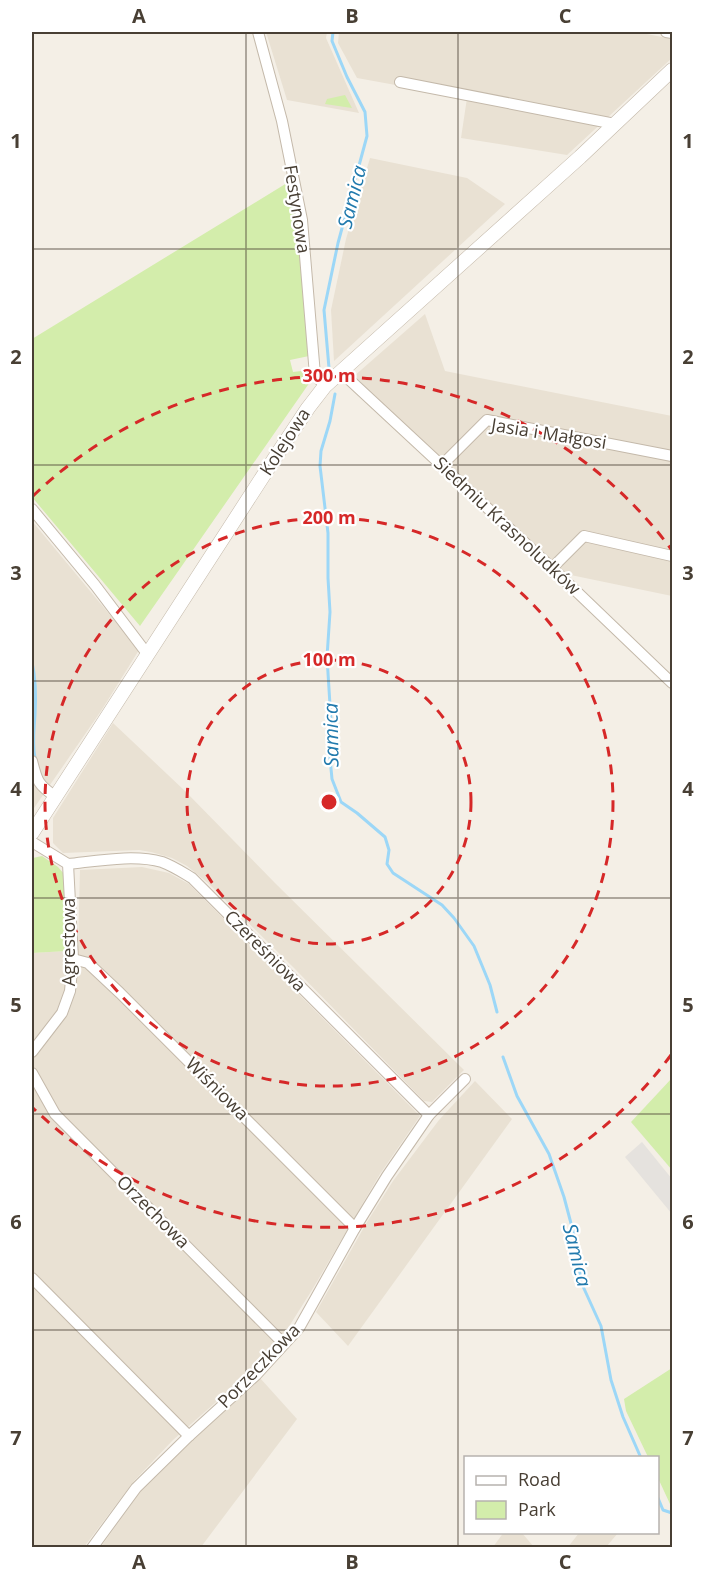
<svg xmlns="http://www.w3.org/2000/svg" width="704" height="1579" viewBox="0 0 704 1579" font-family="'Open Sans',sans-serif">
<style>
.residential{fill:#e9e1d3}
.green{fill:#d3edab}
.parking{fill:#e5e2de}
.lines{fill:none;stroke-linecap:round;stroke-linejoin:round}
.stream{stroke:#9cd7f7;stroke-width:3}
.minor-casing{stroke:#c4b9aa;stroke-width:12}
.tertiary-casing{stroke:#c4b9aa;stroke-width:15}
.minor{stroke:#fff;stroke-width:10}
.tertiary{stroke:#fff;stroke-width:14}
.grid{fill:none;stroke:#483f34;stroke-width:1.5;stroke-opacity:0.55}
.ring{fill:none;stroke:#d62828;stroke-width:3;stroke-dasharray:10 8}
.labels{text-anchor:middle;stroke-width:4.5;stroke-linejoin:round;paint-order:stroke}
.street-label{font-size:18px;fill:#483f34;stroke:#fff}
.water-label{font-size:20px;font-style:italic;fill:#217aad;stroke:#fff}
.centre{fill:#d62828;stroke:#fff;stroke-width:3}
.ring-label{font-size:18px;text-anchor:middle;font-weight:bold;fill:#d62828;stroke:#fff;stroke-width:4.5;stroke-linejoin:round;paint-order:stroke}
.neatline{fill:none;stroke:#483f34;stroke-width:2}
.grid-label{font-size:20px;text-anchor:middle;font-weight:bold;fill:#483f34}
</style>
<rect width="100%" height="100%" fill="#f4efe6"/>
<g class="residential">
<polygon points="266,32 327,32 326,38 359,113 287,100"/>
<polygon points="339,32 637,32 672,39 672,58 567,155 461,138 467,98 357,78 338,43"/>
<polygon points="370,158 467,178 505,204 334,361 331,310 346,239"/>
<polygon points="425,314 445,371 672,416 672,596 561,573 353,377"/>
<polygon points="32,521 139,650 101,711 32,811"/>
<polygon points="113,723 185,791 275,883 464,1070 432,1102 424,1101 294,968 208,883 187,866 172,858 151,852 139,850 63,853 53,843 53,818"/>
<polygon points="142,867 169,873 189,884 420,1116 380,1174 312,1290 288,1328 250,1372 173,1440 134,1481 84,1547 32,1548 32,953 67,951 78,945 80,870"/>
<polygon points="475,1081 512,1119 348,1346 316,1312 367,1222 393,1181 439,1120"/>
<polygon points="260,1378 297,1419 201,1547 100,1548 144,1486"/>
<polygon points="504,1532 522,1533 534,1547 493,1547"/>
<polygon points="579,1533 579,1532 618,1533 606,1547 568,1547"/>
</g>
<g class="green">
<polygon points="345,95 352,108 325,104 327,99"/>
<polygon points="287,183 296,216 309,356 290,360 293,372 310,370 310,382 140,626 32,497 32,339"/>
<polygon points="42,856 58,867 64,874 67,951 32,953 32,860 33,858"/>
<polygon points="672,1078 672,1170 631,1122"/>
<polygon points="672,1368 672,1505 670,1504 658,1478 658,1458 648,1457 626,1411 624,1399"/>
</g>
<polygon class="parking" points="642,1142 672,1179 672,1214 625,1157"/>
<g class="lines">
<g class="stream">
<polyline points="329,368 324,310 338,243 367,136 365,112 347,77 332,41 333,32"/>
<polyline points="335,394 330,421 321,451 320,466 328,533 328,578 330,612 327,657 331,721 330,758 332,779 341,802 357,813 385,837 389,850 387,864 393,873 442,905 454,918 474,946 490,985 497,1012"/>
<path d="M32,662C36,679 36,698 35,715C34,730 32,744 35,758"/>
<polyline points="503,1057 517,1096 549,1154 564,1197 577,1246 581,1282 601,1326 611,1380 623,1417 641,1458"/>
<polyline points="658,1498 663,1510 672,1513"/>
</g>
<g class="minor-casing">
<g id="minor">
<polyline points="258,32 282,121 302,220 315,375 325,386"/>
<polyline points="666,32 672,33"/>
<polyline points="400,82 615,124"/>
<polyline points="340,371 552,568 672,683"/>
<polyline points="441,466 487,420 672,456"/>
<polyline points="32,509 95,585 148,655"/>
<polyline points="552,568 584,536 672,556"/>
<path d="M32,761C37,781 38,785 56,797"/>
<polyline points="32,842 68,864 73,959 70,991 62,1013 32,1052"/>
<path d="M68,864C97,861 134,854 162,862C173,866 182,872 192,878L429,1115"/>
<polyline points="73,959 88,963 120,993 355,1228"/>
<polyline points="32,1073 55,1114 284,1344"/>
<polyline points="32,1278 189,1436"/>
<polyline points="92,1548 136,1488 189,1436 256,1375 299,1328 355,1228 387,1176 429,1115 465,1079"/>
</g>
</g>
<g class="tertiary-casing">
<polyline id="tertiary" points="32,833 278,453 308,408 325,386 580,157 672,70"/>
</g>
<use href="#minor" class="minor"/>
<use href="#tertiary" class="tertiary"/>
</g>
<path class="grid" d="M246,32V1548M458,32V1548M32,249H672M32,465H672M32,681H672M32,898H672M32,1114H672M32,1330H672"/>
<g class="ring">
<circle cx="329" cy="802" r="142"/>
<circle cx="329" cy="802" r="284"/>
<path d="M671 1055A426 426 0 0 1 33 1108M33 496A426 426 0 0 1 671 549"/>
</g>
<g class="labels">
<g class="street-label">
<text transform="translate(297 209) rotate(81)" y="6">Festynowa</text>
<text transform="translate(549 434) rotate(9)" y="6">Jasia i Małgosi</text>
<text transform="translate(285 442) rotate(-57)" y="6">Kolejowa</text>
<text transform="translate(507 526) rotate(43)" y="6">Siedmiu Krasnoludków</text>
<text transform="translate(69 942) rotate(-90)" y="6">Agrestowa</text>
<text transform="translate(265 951) rotate(45)" y="6">Czereśniowa</text>
<text transform="translate(217 1089) rotate(45)" y="6">Wiśniowa</text>
<text transform="translate(153 1212) rotate(45)" y="6">Orzechowa</text>
<text transform="translate(259 1366) rotate(-46)" y="6">Porzeczkowa</text>
</g>
<g class="water-label">
<text transform="translate(352 197) rotate(-76)" y="7">Samica</text>
<text transform="translate(331 735) rotate(-91)" y="7">Samica</text>
<text transform="translate(577 1255) rotate(76)" y="7">Samica</text>
</g>
</g>
<circle cx="329" cy="802" r="9" class="centre"/>
<g class="ring-label">
<text x="329" y="382">300 m</text>
<text x="329" y="524">200 m</text>
<text x="329" y="666">100 m</text>
</g>
<rect width="704" height="1579" fill="none" stroke="#ffffff" stroke-width="66"/>
<rect x="464" y="1456" width="195" height="78" fill="#ffffff" stroke="#b6b2ae" stroke-width="1.5"/>
<rect x="476" y="1476" width="30" height="9" fill="#ffffff" stroke="#b6b2ae" stroke-width="1.5"/>
<text x="518" y="1486" font-size="18" fill="#483f34">Road</text>
<rect x="476" y="1501" width="30" height="18" fill="#d3edab" stroke="#b6b2ae" stroke-width="1.5"/>
<text x="518" y="1516" font-size="18" fill="#483f34">Park</text>
<rect x="33" y="33" width="638" height="1513" class="neatline"/>
<g class="grid-label">
<text x="139" y="23">A</text>
<text x="352" y="23">B</text>
<text x="565" y="23">C</text>
<text x="16" y="148">1</text>
<text x="688" y="148">1</text>
<text x="16" y="364">2</text>
<text x="688" y="364">2</text>
<text x="16" y="580">3</text>
<text x="688" y="580">3</text>
<text x="16" y="796">4</text>
<text x="688" y="796">4</text>
<text x="16" y="1012">5</text>
<text x="688" y="1012">5</text>
<text x="16" y="1229">6</text>
<text x="688" y="1229">6</text>
<text x="16" y="1445">7</text>
<text x="688" y="1445">7</text>
<text x="139" y="1569">A</text>
<text x="352" y="1569">B</text>
<text x="565" y="1569">C</text>
</g>
</svg>
